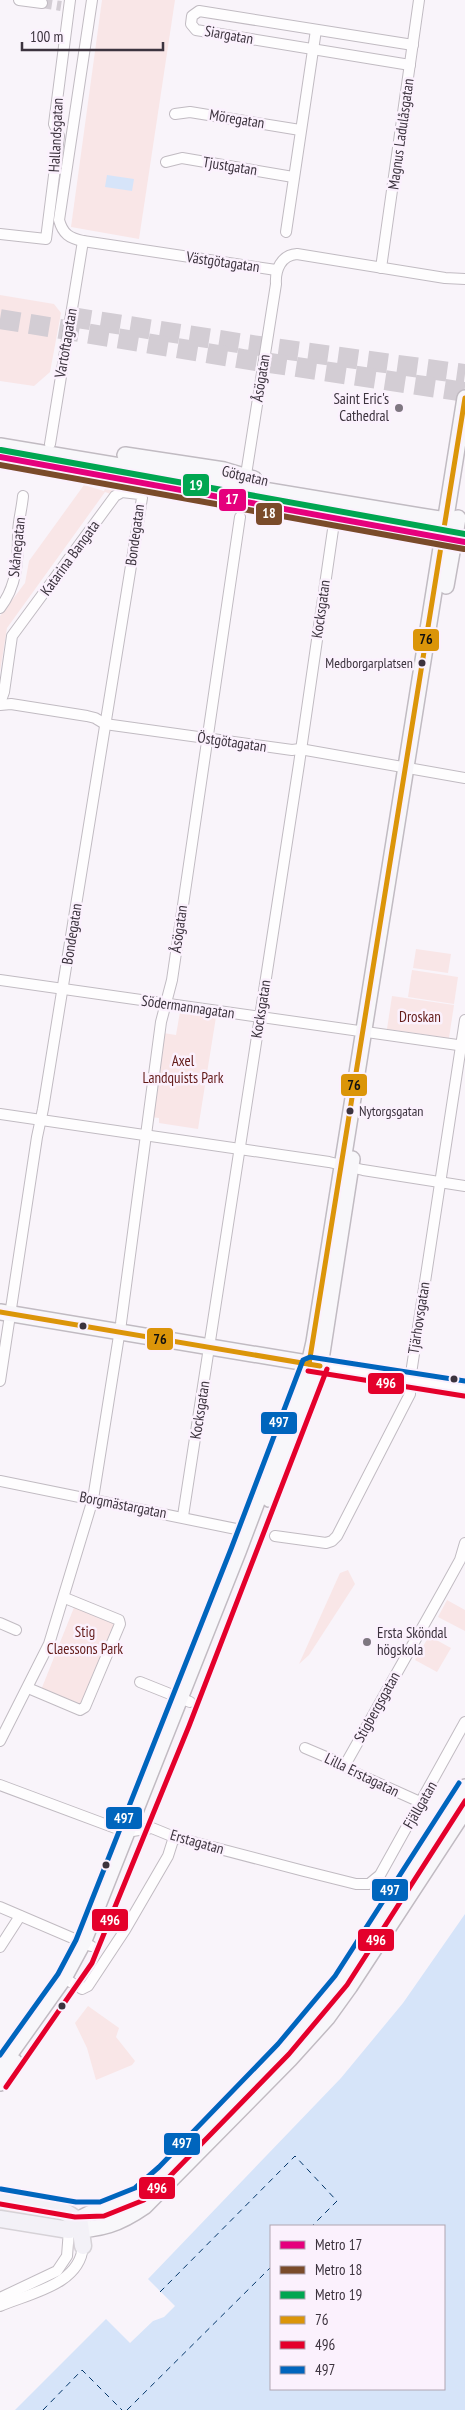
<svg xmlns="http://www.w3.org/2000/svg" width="465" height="2410" viewBox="0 0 465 2410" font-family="'PT Sans Narrow',sans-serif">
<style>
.green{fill:#f9e6e7}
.water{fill:#d6e4f9;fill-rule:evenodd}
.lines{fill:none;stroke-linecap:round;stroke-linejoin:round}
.ferry{stroke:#03366a;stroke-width:1;stroke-dasharray:6 5;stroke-linecap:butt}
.street-tunnel{stroke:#d3cdd4;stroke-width:10;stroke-dasharray:10 5;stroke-linecap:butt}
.highway-tunnel{stroke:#d3cdd4;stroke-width:20;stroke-dasharray:20 10;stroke-linecap:butt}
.street-casing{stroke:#c1bbc2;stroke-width:12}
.secondary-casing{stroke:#c1bbc2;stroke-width:18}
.primary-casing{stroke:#d6d2d7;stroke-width:19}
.street{stroke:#fefdfe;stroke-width:10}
.secondary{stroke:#f8f7fa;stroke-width:15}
.primary{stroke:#f3f1f7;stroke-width:16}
.bus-1-casing{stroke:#fbf1fd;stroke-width:9}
.bus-2-casing{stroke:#fbf1fd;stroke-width:9}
.bus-3-casing{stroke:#fbf1fd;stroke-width:9}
.bus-1{stroke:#db9509;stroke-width:5}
.bus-2{stroke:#e4002b;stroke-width:5}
.bus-3{stroke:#0065bd;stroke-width:5}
.metro-1-casing{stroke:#fbf1fd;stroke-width:10}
.metro-2-casing{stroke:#fbf1fd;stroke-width:10}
.metro-3-casing{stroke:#fbf1fd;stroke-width:10}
.metro-1{stroke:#e5007d;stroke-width:6}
.metro-2{stroke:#7a4b2a;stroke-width:6}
.metro-3{stroke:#00a651;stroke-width:6}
.poi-dot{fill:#7e7780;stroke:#fbf1fd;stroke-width:2}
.bus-dot{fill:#3c333e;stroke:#fbf1fd;stroke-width:2}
.labels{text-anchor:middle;stroke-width:5;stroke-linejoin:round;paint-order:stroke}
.bus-label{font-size:14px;fill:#3c333e;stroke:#fbf1fd;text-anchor:end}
.street-label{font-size:15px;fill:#3c333e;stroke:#fbf1fd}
.poi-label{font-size:15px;fill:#3c333e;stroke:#fbf1fd;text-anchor:end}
.park-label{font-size:15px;fill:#631b19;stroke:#fbf1fd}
.line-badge{stroke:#fbf1fd;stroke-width:2}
.badge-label{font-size:14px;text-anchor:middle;font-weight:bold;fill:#fff}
.pale-badge-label{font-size:14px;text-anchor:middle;font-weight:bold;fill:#111}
</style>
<rect width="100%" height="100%" fill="#f9f4fa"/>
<g class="green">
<polygon points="102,0 175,0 139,239 71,227"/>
<polygon points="0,295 54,304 61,313 50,372 34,386 0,381"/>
<polygon points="107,483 115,486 115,490 111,494 105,492 7,628 0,672 0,616 25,583 29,561 84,485 104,491"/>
<polygon points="416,949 451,954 448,973 413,968"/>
<polygon points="412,970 458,977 454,1004 408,997"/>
<polygon points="392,996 454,1005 449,1038 387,1029"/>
<polygon points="180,1012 216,1017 198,1129 159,1123 159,1118 151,1117 163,1033 176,1035"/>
<polygon points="348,1570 355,1584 309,1655 299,1664 340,1573"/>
<polygon points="447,1600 465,1610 465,1631 438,1617"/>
<polygon points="75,1605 113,1621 115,1626 82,1704 78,1706 41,1690"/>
<polygon points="429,1636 451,1648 437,1672 415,1660"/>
<polygon points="88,2006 119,2028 116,2037 135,2061 132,2065 96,2080 87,2048 75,2023"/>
<polygon points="0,2204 37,2212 58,2220 0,2210"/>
</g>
<g class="water">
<polygon points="107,175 134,179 132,191 105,187"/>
<path d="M465,1914V2410H15L106,2319L130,2343L153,2321L164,2317L175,2306L148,2279L341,2078L403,2003ZM444,2226V2389H271V2226Z"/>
</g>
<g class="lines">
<g class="ferry">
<polyline points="160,2292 295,2156 337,2201 312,2226"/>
<polyline points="43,2410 82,2370 122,2410"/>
<polyline points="127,2410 271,2267"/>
</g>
<polyline class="street-tunnel" points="42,3 61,6"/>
<g class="highway-tunnel">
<polyline points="71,317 245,344 465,374"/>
<polyline points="0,319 243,359 465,392"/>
</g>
<g class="street-casing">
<g id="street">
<polyline points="19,0 42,3"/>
<path d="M92,0L59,220C63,234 69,238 83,241L276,270"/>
<polyline points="410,65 196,30 191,24 192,16 199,11 413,45"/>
<polyline points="175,114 190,112 300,130"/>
<polyline points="166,162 182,158 293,177"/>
<polyline points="286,232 316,30"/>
<polyline points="0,234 46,239 59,136 54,124 70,0"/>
<polyline points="381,268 419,0"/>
<polyline points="50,444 83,241"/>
<path d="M245,481L276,284C275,270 281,255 297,254L445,278L465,279"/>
<path d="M0,608C17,586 18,561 18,534C18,522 22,508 23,496"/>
<polyline points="0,703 4,692 12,636 115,496 122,492 139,494 142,498 43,1109 37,1137 0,1381"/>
<polyline points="0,705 11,704 87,716 95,718 105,724 292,750 300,749 465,778"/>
<polyline points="0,980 465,1046"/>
<polyline points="0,1114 329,1162 363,1170 465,1186"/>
<polyline points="320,1366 465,1389"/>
<polyline points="0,1481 246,1531"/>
<polyline points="183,1516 299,764 337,502"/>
<polyline points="275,1536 326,1543 332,1541 337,1536 410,1394 410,1380 465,1020"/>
<polyline points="0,1623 16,1630"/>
<polyline points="140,1682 190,1702"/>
<polyline points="28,1688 80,1710 85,1707 120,1624 119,1620 65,1598"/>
<polyline points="0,1741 49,1644 93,1499 121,1323 161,1022 172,980 240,517"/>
<polyline points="305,1748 345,1765 351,1771 420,1802"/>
<polyline points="345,1765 444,1589 460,1560 465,1543"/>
<polyline points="0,1785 126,1832 152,1828 174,1837 304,1871 356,1884 369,1884 380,1875 465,1722"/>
<polyline points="0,1907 91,1946"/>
<polyline points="0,1947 20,1916"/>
<polyline points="64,1978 82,1989 88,1986 125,1930 168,1856 174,1837"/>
<polyline points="0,2298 57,2271 67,2256 69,2230"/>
<path d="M0,2306C30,2293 80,2285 83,2246"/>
</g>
</g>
<g class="secondary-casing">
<g id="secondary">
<polyline points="0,446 420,516 446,520 456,519"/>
<polyline points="125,455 224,470 254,479"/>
<polyline points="446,586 458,518"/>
<polyline points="0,1312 319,1365"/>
<polyline points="269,1499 320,1366 352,1159"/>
<polyline points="0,2068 64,1978 83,1943 238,1552 309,1364 314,1342 465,398"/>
<polyline points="0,2083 15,2062"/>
<polyline points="69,2229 77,2220 89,2214 139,2194 164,2172 284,2049 341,1980 465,1787"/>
<path d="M69,2230C101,2230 119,2224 145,2206L290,2059L327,2018L350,1986L465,1810"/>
</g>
</g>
<g class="primary-casing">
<g id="primary">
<path d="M0,2196C22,2201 66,2204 80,2224L83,2246"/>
<polyline points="0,2219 69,2230"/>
</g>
</g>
<use href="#street" class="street"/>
<use href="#secondary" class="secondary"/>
<use href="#primary" class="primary"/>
<g class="bus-1-casing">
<g id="bus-1">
<polyline points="0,1312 320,1366"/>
<polyline points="309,1364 465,398"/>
</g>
</g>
<g class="bus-2-casing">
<g id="bus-2">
<polyline points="308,1371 464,1396"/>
<polyline points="6,2087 92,1963 189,1726 327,1369"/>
<polyline points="0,2204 75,2217 104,2216 144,2200 169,2177 289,2054 347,1985 465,1801"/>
</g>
</g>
<g class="bus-3-casing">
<g id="bus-3">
<polyline points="0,2055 58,1974 76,1940 231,1549 303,1360 310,1357 465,1381"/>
<polyline points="1,2189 76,2202 100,2202 135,2188 159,2167 278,2044 335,1976 459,1783"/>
</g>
</g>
<use href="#bus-1" class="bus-1"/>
<use href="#bus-2" class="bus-2"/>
<use href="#bus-3" class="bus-3"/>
<g class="metro-1-casing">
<polyline id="metro-1" points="0,457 465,542"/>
</g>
<g class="metro-2-casing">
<polyline id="metro-2" points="0,465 464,549"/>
</g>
<g class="metro-3-casing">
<polyline id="metro-3" points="1,450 465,534"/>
</g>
<use href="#metro-1" class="metro-1"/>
<use href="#metro-2" class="metro-2"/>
<use href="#metro-3" class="metro-3"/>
</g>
<g class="poi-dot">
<circle cx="399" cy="408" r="5"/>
<circle cx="367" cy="1642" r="5"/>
</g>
<g class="bus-dot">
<circle cx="422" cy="663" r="4.5"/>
<circle cx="350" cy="1111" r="4.5"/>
<circle cx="83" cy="1326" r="4.5"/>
<circle cx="454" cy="1379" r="4.5"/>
<circle cx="106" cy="1865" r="4.5"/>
<circle cx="62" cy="2006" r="4.5"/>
</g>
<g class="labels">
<g class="bus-label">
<text x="413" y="668">Medborgarplatsen</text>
<text x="359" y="1116" text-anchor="start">Nytorgsgatan</text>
</g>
<g class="street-label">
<text transform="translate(229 35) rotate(10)" y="5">Siargatan</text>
<text transform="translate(237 119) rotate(9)" y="5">Möregatan</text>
<text transform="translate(401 134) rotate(-82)" y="5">Magnus Ladulåsgatan</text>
<text transform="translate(56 135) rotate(-87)" y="5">Hallandsgatan</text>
<text transform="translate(230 166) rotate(9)" y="5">Tjustgatan</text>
<text transform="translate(223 262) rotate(8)" y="5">Västgötagatan</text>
<text transform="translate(66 343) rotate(-80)" y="5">Vartoftagatan</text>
<text transform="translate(261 378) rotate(-81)" y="5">Åsögatan</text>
<text transform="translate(245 476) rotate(13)" y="5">Götgatan</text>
<text transform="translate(135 535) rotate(-82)" y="5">Bondegatan</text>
<text transform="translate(17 547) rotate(-84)" y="5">Skånegatan</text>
<text transform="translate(70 558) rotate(-54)" y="5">Katarina Bangata</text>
<text transform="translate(321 609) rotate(-82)" y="5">Kocksgatan</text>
<text transform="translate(232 742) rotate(8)" y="5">Östgötagatan</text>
<text transform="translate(179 929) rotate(-82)" y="5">Åsögatan</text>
<text transform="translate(72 934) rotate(-81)" y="5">Bondegatan</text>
<text transform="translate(188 1007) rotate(8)" y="5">Södermannagatan</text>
<text transform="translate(261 1009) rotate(-81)" y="5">Kocksgatan</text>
<text transform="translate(419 1318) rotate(-81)" y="5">Tjärhovsgatan</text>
<text transform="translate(200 1410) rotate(-81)" y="5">Kocksgatan</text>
<text transform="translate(123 1505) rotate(11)" y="5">Borgmästargatan</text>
<text transform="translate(377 1707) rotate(-61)" y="5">Stigbergsgatan</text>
<text transform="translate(362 1775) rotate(26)" y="5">Lilla Erstagatan</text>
<text transform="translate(420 1805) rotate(-60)" y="5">Fjällgatan</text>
<text transform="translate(197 1842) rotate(16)" y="5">Erstagatan</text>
</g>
<g class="poi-label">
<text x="389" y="404">Saint Eric's<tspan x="389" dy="17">Cathedral</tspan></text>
<text x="377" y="1638" text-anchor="start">Ersta Sköndal<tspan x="377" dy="17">högskola</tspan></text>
</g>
<g class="park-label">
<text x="420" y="1022">Droskan</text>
<text x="183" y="1066">Axel<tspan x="183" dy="17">Landquists Park</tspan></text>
<text x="85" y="1637">Stig<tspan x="85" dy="17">Claessons Park</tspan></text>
</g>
</g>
<g class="line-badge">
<rect x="182" y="473" width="28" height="24" rx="5" fill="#00a651"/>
<rect x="218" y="488" width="29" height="24" rx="5" fill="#e5007d"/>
<rect x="255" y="502" width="28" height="24" rx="5" fill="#7a4b2a"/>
<rect x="412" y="628" width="28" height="24" rx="5" fill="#db9509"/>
<rect x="340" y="1073" width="28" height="24" rx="5" fill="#db9509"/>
<rect x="146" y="1327" width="28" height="24" rx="5" fill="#db9509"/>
<rect x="367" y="1372" width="38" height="23" rx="5" fill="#e4002b"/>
<rect x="260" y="1411" width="38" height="24" rx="5" fill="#0065bd"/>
<rect x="105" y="1806" width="38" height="24" rx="5" fill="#0065bd"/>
<rect x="371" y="1878" width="38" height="24" rx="5" fill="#0065bd"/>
<rect x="91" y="1908" width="38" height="24" rx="5" fill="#e4002b"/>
<rect x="357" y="1928" width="38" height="24" rx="5" fill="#e4002b"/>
<rect x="163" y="2132" width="38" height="24" rx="5" fill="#0065bd"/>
<rect x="138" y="2176" width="38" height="24" rx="5" fill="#e4002b"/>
</g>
<g class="badge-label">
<text x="196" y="490">19</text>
<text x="232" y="504">17</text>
<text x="269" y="518">18</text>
<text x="386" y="1388">496</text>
<text x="279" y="1427">497</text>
<text x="124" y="1823">497</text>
<text x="390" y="1895">497</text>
<text x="110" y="1925">496</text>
<text x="376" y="1945">496</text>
<text x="182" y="2148">497</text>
<text x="157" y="2193">496</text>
</g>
<g class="pale-badge-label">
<text x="426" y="644">76</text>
<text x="354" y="1090">76</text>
<text x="160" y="1344">76</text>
</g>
<rect x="270" y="2225" width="175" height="165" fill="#fbf1fd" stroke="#afa5b1"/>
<rect x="280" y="2241" width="25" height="8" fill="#e5007d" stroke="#afa5b1"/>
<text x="315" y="2250" font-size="15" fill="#3c333e">Metro 17</text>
<rect x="280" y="2266" width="25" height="8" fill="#7a4b2a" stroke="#afa5b1"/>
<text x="315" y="2275" font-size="15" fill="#3c333e">Metro 18</text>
<rect x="280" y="2291" width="25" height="8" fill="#00a651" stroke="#afa5b1"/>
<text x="315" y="2300" font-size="15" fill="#3c333e">Metro 19</text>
<rect x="280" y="2316" width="25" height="8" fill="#db9509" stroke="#afa5b1"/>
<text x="315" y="2325" font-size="15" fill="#3c333e">76</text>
<rect x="280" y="2341" width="25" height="8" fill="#e4002b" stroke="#afa5b1"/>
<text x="315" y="2350" font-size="15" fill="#3c333e">496</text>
<rect x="280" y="2366" width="25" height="8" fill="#0065bd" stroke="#afa5b1"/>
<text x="315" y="2375" font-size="15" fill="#3c333e">497</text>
<path d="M22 42v8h141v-8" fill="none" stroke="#3c333e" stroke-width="2.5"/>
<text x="30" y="42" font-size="15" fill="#3c333e" stroke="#fbf1fd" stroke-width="4" paint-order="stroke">100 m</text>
</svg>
